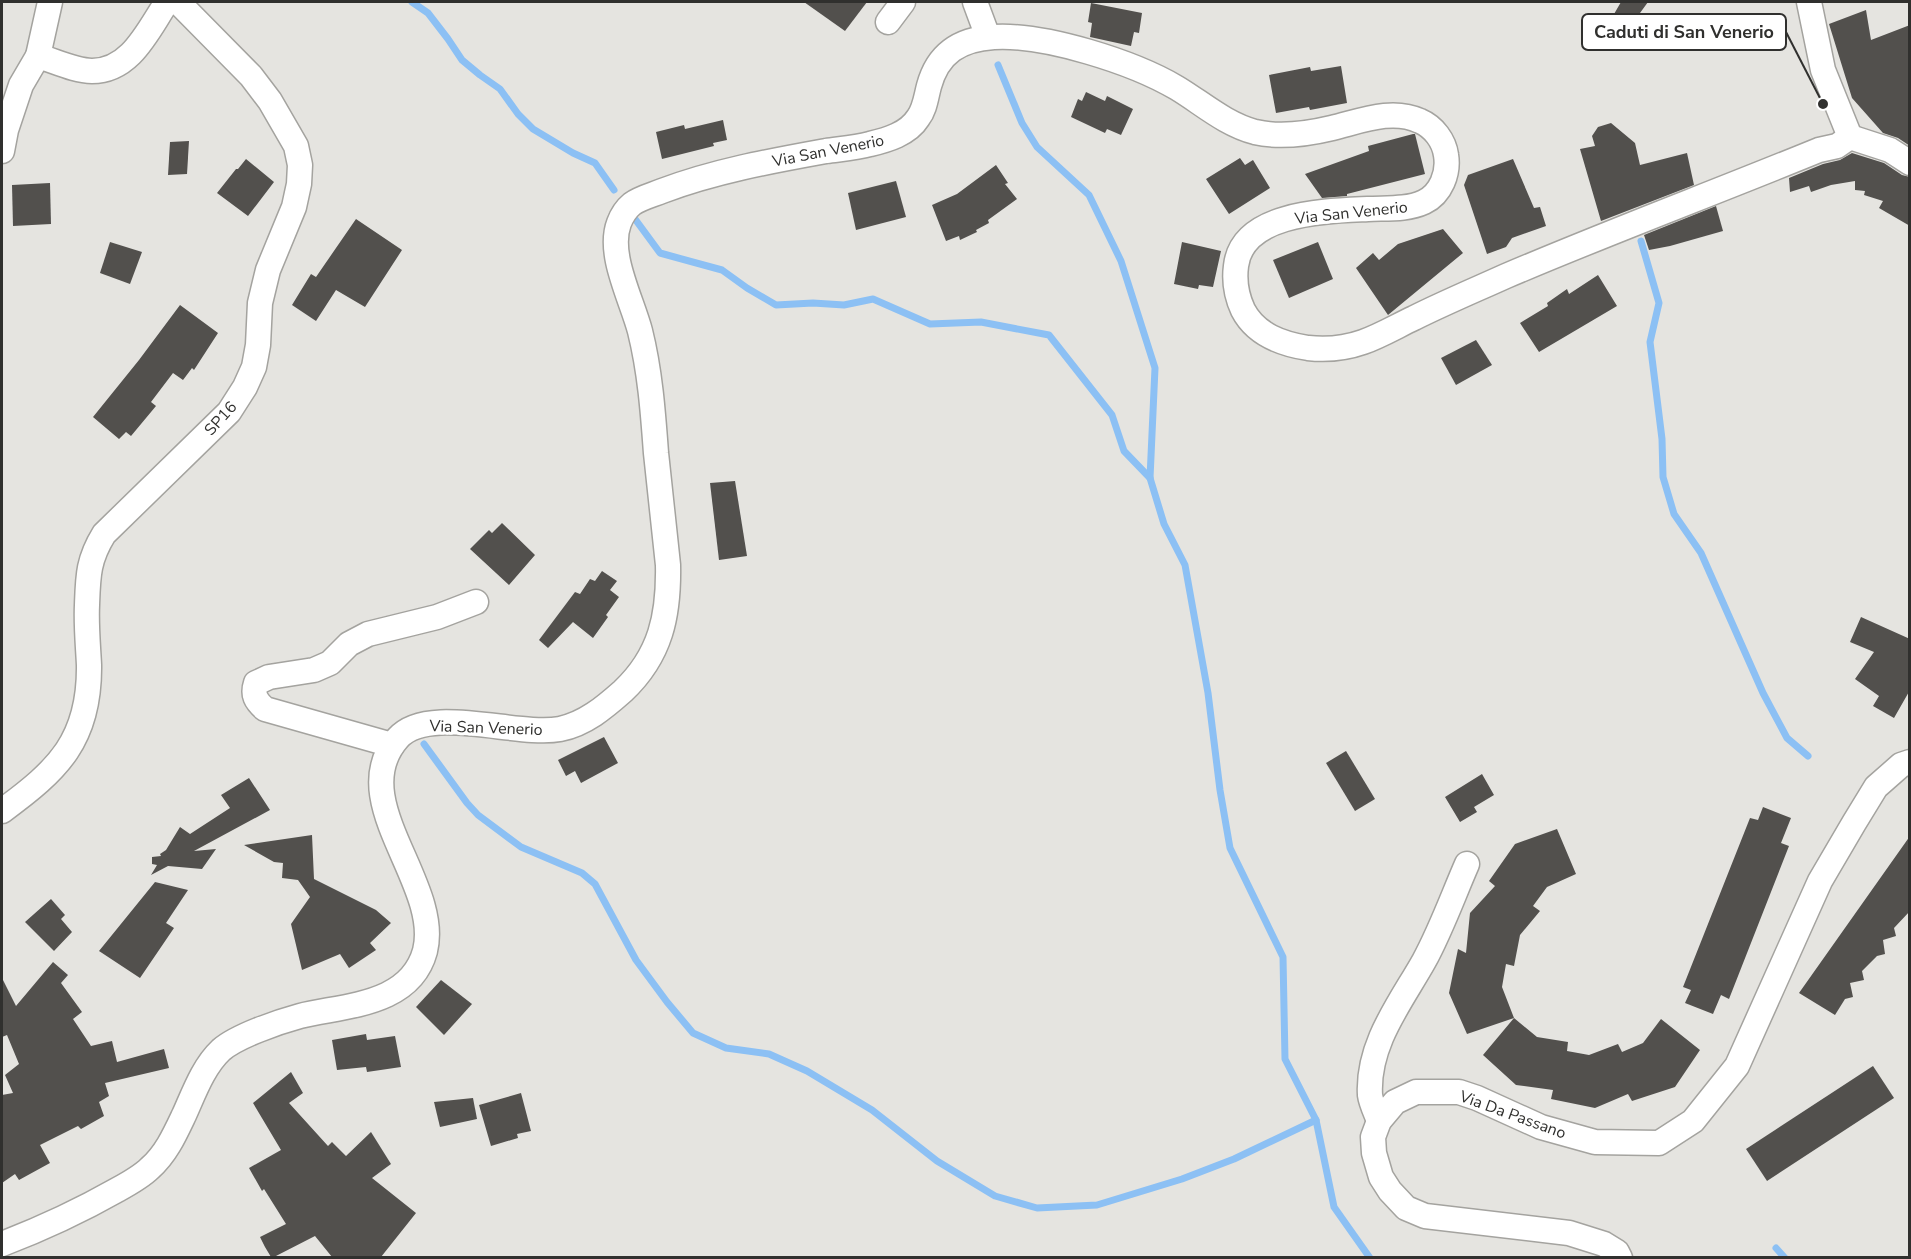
<svg xmlns="http://www.w3.org/2000/svg" width="1911" height="1259" viewBox="0 0 1911 1259" font-family="'Nunito Sans',sans-serif">
<style>
.lines{fill:none;stroke-linecap:round;stroke-linejoin:round}
.stream{stroke:#8cc0f4;stroke-width:7}
.building{fill:#52504d}
.minor-casing{stroke:#a4a39f;stroke-width:27}
.minor{stroke:#fff;stroke-width:24}
.labels{text-anchor:middle;stroke-width:6;stroke-linejoin:round;paint-order:stroke}
.street-label{font-size:16px;fill:#30302e;stroke:#fff}
.leader{fill:none;stroke:#30302e;stroke-width:2}
.callout-dot{fill:#30302e;stroke:#fff;stroke-width:2}
.callout{fill:#fff;stroke:#30302e;stroke-width:2}
.callout-label{font-size:18px;text-anchor:middle;font-weight:bold;fill:#30302e}
</style>
<rect width="100%" height="100%" fill="#e5e4e0"/>
<g class="lines">
<g class="stream">
<polyline points="412,2 428,13 448,39 462,60 480,75 500,89 518,114 533,129 573,153 595,163 614,190"/>
<polyline points="998,65 1022,123 1037,147 1089,195 1121,261 1155,368 1150,478 1164,524 1185,565 1208,693 1220,790 1230,848 1283,957 1285,1059 1316,1120 1334,1207 1370,1258"/>
<polyline points="635,219 660,253 722,270 747,288 776,305 813,303 844,305 873,299 930,324 981,322 1049,335 1112,415 1124,451 1150,478"/>
<polyline points="1641,241 1659,303 1650,342 1662,439 1663,477 1674,514 1701,553 1763,693 1787,738 1808,756"/>
<polyline points="424,744 467,803 478,815 521,847 582,873 595,884 636,960 667,1002 693,1033 726,1048 769,1054 807,1071 872,1110 937,1161 995,1196 1037,1208 1097,1205 1182,1179 1234,1159 1316,1120"/>
<polyline points="1776,1248 1785,1258"/>
</g>
</g>
<g class="building">
<polygon points="804,2 867,2 845,31"/>
<polygon points="1621,2 1648,2 1640,13 1651,19 1642,36 1610,21"/>
<polygon points="1091,3 1142,13 1139,33 1134,32 1131,46 1090,37 1092,23 1088,22"/>
<polygon points="1866,10 1871,40 1910,25 1910,146 1898,138 1883,133 1852,98 1829,24"/>
<polygon points="1341,66 1347,103 1310,110 1309,107 1276,113 1269,75 1310,67 1311,71"/>
<polygon points="1086,92 1105,101 1107,96 1133,109 1121,135 1107,129 1105,133 1071,117 1078,99 1082,101"/>
<polygon points="723,120 727,140 713,143 714,146 662,159 656,132 684,125 685,129"/>
<polygon points="1611,123 1635,143 1640,165 1687,153 1694,185 1601,221 1580,149 1595,146 1592,136 1598,127"/>
<polygon points="1413,134 1415,134 1425,174 1347,194 1347,196 1322,198 1305,174 1369,151 1368,146"/>
<polygon points="189,141 187,174 168,175 170,142"/>
<polygon points="1852,153 1884,163 1902,175 1910,177 1910,226 1879,208 1883,201 1864,195 1865,191 1855,190 1855,181 1831,185 1811,192 1809,186 1790,192 1789,178 1823,164 1840,160"/>
<polygon points="1240,158 1245,165 1253,160 1270,188 1229,214 1206,179"/>
<polygon points="246,159 274,182 248,216 217,193 236,169 238,169"/>
<polygon points="1513,159 1534,208 1540,207 1546,226 1512,238 1506,247 1487,254 1464,185 1468,175"/>
<polygon points="996,165 1008,183 1005,184 1017,199 988,220 989,223 976,230 977,232 960,240 959,236 946,241 932,205 957,194"/>
<polygon points="896,181 906,217 856,230 848,193"/>
<polygon points="50,183 51,224 13,226 12,185"/>
<polygon points="1716,206 1723,231 1670,246 1649,250 1644,235"/>
<polygon points="356,219 402,250 365,307 336,290 316,321 292,305 311,274 316,277"/>
<polygon points="1443,229 1463,253 1388,315 1356,268 1373,253 1379,260 1398,244"/>
<polygon points="110,242 142,252 130,284 100,273"/>
<polygon points="1182,242 1221,251 1213,287 1199,285 1198,289 1174,284"/>
<polygon points="1318,242 1333,279 1289,298 1273,260"/>
<polygon points="1598,275 1617,306 1539,352 1520,323 1548,306 1547,303 1567,289 1569,294"/>
<polygon points="180,305 218,333 194,370 192,368 183,380 173,373 151,402 156,406 131,436 126,432 119,439 93,417 139,360"/>
<polygon points="1476,340 1492,365 1456,385 1441,358"/>
<polygon points="735,481 747,556 719,560 710,483"/>
<polygon points="502,523 535,555 509,585 470,549 489,530 492,533"/>
<polygon points="602,571 617,581 610,590 619,597 606,615 608,617 593,638 573,622 548,648 539,640 575,592 580,594 590,579 595,581"/>
<polygon points="1861,617 1910,639 1910,690 1894,718 1873,706 1879,696 1855,679 1874,652 1850,642"/>
<polygon points="604,737 618,763 581,783 575,771 566,776 558,760"/>
<polygon points="1346,751 1375,799 1355,811 1326,763"/>
<polygon points="1482,774 1494,795 1474,807 1477,812 1460,822 1445,797"/>
<polygon points="249,778 270,810 194,851 216,849 202,869 168,866 151,875 157,865 152,864 152,857 161,856 160,854 166,850 180,827 190,834 230,808 221,795"/>
<polygon points="1763,807 1791,818 1781,843 1789,846 1729,999 1721,995 1713,1014 1685,1003 1691,990 1683,987 1750,818 1758,820"/>
<polygon points="1557,829 1576,874 1547,887 1533,906 1540,911 1520,935 1514,966 1506,964 1502,987 1514,1018 1467,1034 1449,993 1458,949 1466,953 1470,913 1495,886 1489,881 1515,844"/>
<polygon points="312,835 314,879 376,910 391,923 370,943 376,950 349,968 340,954 302,970 291,924 310,897 298,880 282,878 283,863 274,862 244,845"/>
<polygon points="1910,836 1910,911 1894,928 1896,936 1883,940 1885,954 1877,956 1862,971 1864,980 1850,983 1853,997 1845,999 1835,1015 1799,993"/>
<polygon points="155,882 188,890 166,923 174,928 140,978 99,951"/>
<polygon points="51,899 65,915 61,919 72,932 54,951 25,922"/>
<polygon points="53,962 68,975 61,983 82,1012 73,1019 91,1046 112,1041 117,1062 164,1049 169,1068 105,1083 109,1096 99,1102 104,1116 81,1129 78,1126 40,1145 50,1163 19,1180 15,1174 2,1183 2,1095 13,1093 5,1075 19,1064 7,1035 2,1037 2,978 16,1006"/>
<polygon points="441,980 472,1004 444,1035 416,1007"/>
<polygon points="1514,1018 1537,1037 1568,1042 1567,1051 1589,1055 1618,1044 1622,1052 1643,1043 1661,1019 1700,1050 1675,1087 1632,1101 1628,1094 1595,1108 1551,1099 1553,1090 1516,1085 1483,1055"/>
<polygon points="366,1034 367,1040 395,1036 401,1067 367,1072 366,1067 337,1070 332,1040"/>
<polygon points="1873,1066 1894,1098 1767,1181 1746,1149"/>
<polygon points="291,1072 303,1093 289,1103 328,1146 332,1142 346,1156 371,1132 391,1164 372,1178 416,1213 381,1257 332,1257 315,1236 274,1257 271,1257 265,1247 260,1237 286,1224 264,1189 262,1191 249,1168 281,1150 253,1103"/>
<polygon points="521,1093 531,1131 517,1134 518,1138 491,1146 479,1105"/>
<polygon points="473,1098 477,1119 440,1127 434,1102"/>
</g>
<g class="lines">
<g class="minor-casing">
<g id="minor">
<polyline points="975,2 988,37"/>
<polyline points="1809,2 1823,70 1850,137"/>
<polyline points="888,22 903,2"/>
<polyline points="38,56 50,2"/>
<polyline points="1850,137 1890,150 1910,163"/>
<path d="M2,151L6,130L21,85L38,56C55,61 75,71 92,71C131,71 148,30 167,2"/>
<path d="M392,745L265,709C256,701 252,695 256,683L269,677L314,670L330,663L349,644L368,634L437,617L476,602"/>
<path d="M2,811C58,770 90,740 89,665C88,645 86,625 87,605C88,576 88,560 104,534L229,412L245,387L254,367L258,345L260,303L268,270L294,207L299,184L300,165L296,146L270,101L251,76L178,2"/>
<path d="M1379,1121C1376,1113 1371,1103 1370,1095C1367,1044 1401,1002 1424,961C1441,930 1453,896 1467,864"/>
<path d="M2,1244C41,1229 80,1211 117,1190C128,1184 141,1177 150,1168C166,1154 175,1134 184,1115C194,1093 203,1067 221,1050C237,1036 278,1022 300,1016C344,1005 410,1006 425,951C442,883 343,800 398,738C428,704 518,737 560,729C585,724 605,707 623,691C661,655 669,615 668,565C664,528 660,491 656,453C653,412 650,371 640,331C632,300 607,254 619,223C622,215 626,209 632,204C640,198 652,195 662,191C715,171 771,161 826,151C840,149 856,148 870,144C887,140 908,134 918,118C925,109 926,97 929,86C938,53 960,39 994,37C1045,34 1133,62 1177,88C1202,103 1225,124 1255,132C1280,138 1307,134 1332,128C1361,121 1392,108 1420,121C1434,127 1444,141 1446,155C1449,173 1441,194 1424,202C1407,210 1386,208 1368,209C1327,211 1242,212 1236,266C1234,281 1237,297 1243,310C1256,335 1282,344 1308,348C1326,350 1346,348 1363,342C1380,336 1397,326 1414,318C1444,303 1475,290 1506,276C1609,232 1714,193 1819,150L1837,146L1850,137"/>
<polyline points="1620,1258 1617,1252 1604,1244 1569,1233 1425,1216 1406,1208 1390,1191 1381,1177 1374,1153 1373,1137 1379,1121 1395,1102 1416,1092 1459,1092 1477,1098 1541,1127 1595,1142 1659,1143 1693,1121 1737,1066 1820,881 1854,823 1876,787 1901,765 1910,762"/>
</g>
</g>
<use href="#minor" class="minor"/>
</g>
<g class="labels">
<g class="street-label">
<text transform="translate(828 150) rotate(-11)" y="6">Via San Venerio</text>
<text transform="translate(1351 212) rotate(-6)" y="6">Via San Venerio</text>
<text transform="translate(220 418) rotate(-48)" y="6">SP16</text>
<text transform="translate(486 727) rotate(2)" y="6">Via San Venerio</text>
<text transform="translate(1513 1114) rotate(20)" y="6">Via Da Passano</text>
</g>
</g>
<path class="leader" d="M1823 104L1786 32"/>
<circle class="callout-dot" cx="1823" cy="104" r="6"/>
<rect class="callout" x="1582" y="14" width="204" height="36" rx="6"/>
<g class="callout-label">
<text x="1684" y="38">Caduti di San Venerio</text>
</g>
<rect width="1911" height="1259" fill="none" stroke="#30302e" stroke-width="6"/>
</svg>
